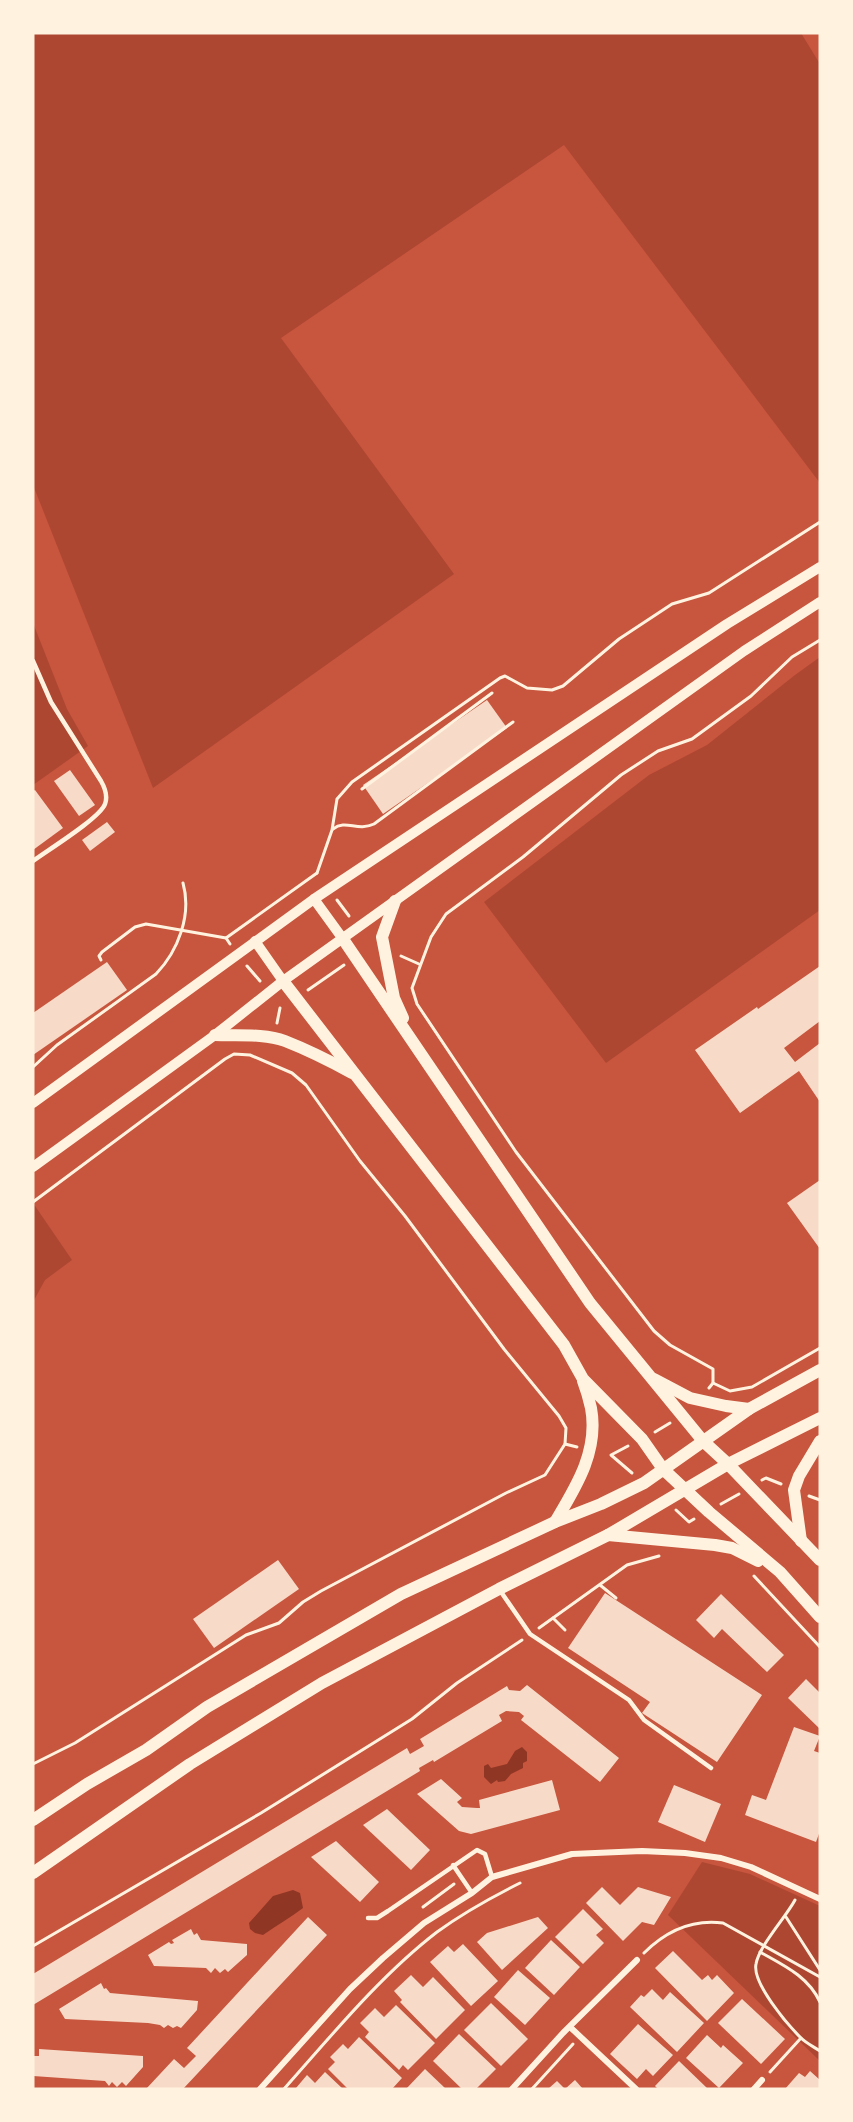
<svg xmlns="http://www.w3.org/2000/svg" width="853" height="2122" viewBox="0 0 853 2122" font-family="Ubuntu,sans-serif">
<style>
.green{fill:#ae4732}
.water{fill:#8f3625}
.building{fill:#f7dbc8}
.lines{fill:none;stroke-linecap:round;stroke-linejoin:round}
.path{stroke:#fff3e0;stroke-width:3}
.service{stroke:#fff3e0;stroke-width:4.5}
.minor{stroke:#fff3e0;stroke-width:6}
.tertiary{stroke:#fff3e0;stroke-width:10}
.secondary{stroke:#fff3e0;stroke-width:12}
</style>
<rect width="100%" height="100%" fill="#c8553d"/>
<g class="green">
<polygon points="33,33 801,33 820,64 820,483 564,145 281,338 454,574 153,788 33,485"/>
<polygon points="33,623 67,709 88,746 33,785"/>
<polygon points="820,657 820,910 606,1063 484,902 649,775 707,745 795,675"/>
<polygon points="33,1203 72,1260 45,1280 33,1302"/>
<polygon points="702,1862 750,1874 820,1906 820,2061 668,1915"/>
</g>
<g class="water">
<polygon points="522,1747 527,1752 527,1761 523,1763 523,1768 511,1774 505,1781 498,1782 497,1780 491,1784 484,1777 484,1766 488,1764 491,1768 507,1764 515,1751"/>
<path d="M293,1890L300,1893L303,1908C290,1918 277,1925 263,1935L255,1933L250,1929L249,1923L273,1896Z"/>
</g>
<g class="building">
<polygon points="487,700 507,728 383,814 363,785"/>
<polygon points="70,770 95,805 79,816 54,781"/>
<polygon points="35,790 63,828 33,850 33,791"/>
<polygon points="107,822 115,832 90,851 82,840"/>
<polygon points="107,962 127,990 33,1055 33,1013"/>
<polygon points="820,966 820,1021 784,1048 795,1062 820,1043 820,1102 799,1071 740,1113 695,1050 757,1007 758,1009"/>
<polygon points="820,1180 820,1249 787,1203"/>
<polygon points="278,1560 299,1589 214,1648 193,1619"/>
<polygon points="605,1593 762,1695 717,1762 642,1713 650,1702 568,1648"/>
<polygon points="721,1594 784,1655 767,1672 722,1629 714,1638 696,1620"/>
<polygon points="806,1679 820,1693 820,1729 788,1698"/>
<polygon points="527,1685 619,1758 600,1782 521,1720 524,1716 519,1712 506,1711 499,1715 502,1721 434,1762 433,1760 419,1768 420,1771 392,1788 33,2005 33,1974 407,1748 410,1754 424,1746 420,1739 507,1686 509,1690 520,1691"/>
<polygon points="794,1727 820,1736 814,1751 820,1753 820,1831 816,1842 745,1815 752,1795 766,1800"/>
<polygon points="441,1779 462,1798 457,1802 462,1807 477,1808 480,1808 479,1800 552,1780 560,1810 471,1834 459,1831 417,1794"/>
<polygon points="674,1785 721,1804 705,1842 658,1822"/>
<polygon points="387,1809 430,1850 411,1870 363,1825"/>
<polygon points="336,1841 379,1882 360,1902 311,1857"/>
<polygon points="602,1887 620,1905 638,1887 671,1897 654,1925 642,1922 623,1941 586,1903"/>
<polygon points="583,1909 603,1929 596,1935 604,1943 583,1964 555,1937"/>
<polygon points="308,1917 327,1935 183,2089 146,2089 174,2059 184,2068 196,2056 187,2048"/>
<polygon points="538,1917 548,1928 502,1970 477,1942 487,1933"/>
<polygon points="191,1929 194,1935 197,1933 201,1940 247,1944 247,1955 228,1972 225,1969 220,1973 215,1968 211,1973 206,1968 154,1966 148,1955 169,1942 171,1944 174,1943 172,1940"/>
<polygon points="551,1940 580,1967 554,1995 525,1968"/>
<polygon points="463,1944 498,1981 471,2006 430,1962 448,1946 454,1952"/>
<polygon points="673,1951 702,1980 708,1975 712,1980 717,1975 734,1993 707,2021 655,1968"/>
<polygon points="518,1970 550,1998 525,2025 494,1997"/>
<polygon points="411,1975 423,1987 433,1977 465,2010 436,2039 400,2002 402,2000 394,1991"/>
<polygon points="101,1983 104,1989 106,1988 110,1993 198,2001 197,2010 181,2028 177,2026 173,2028 168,2025 164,2028 160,2025 148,2023 65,2019 59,2009"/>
<polygon points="652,1989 663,2000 670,1992 704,2023 677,2052 630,2007 641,1995 644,1997"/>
<polygon points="742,1999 785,2039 761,2064 718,2023"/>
<polygon points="491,2003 528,2039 501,2066 464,2030"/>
<polygon points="396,2005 435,2043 408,2070 403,2065 399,2070 365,2037 369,2032 360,2023 375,2008 384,2017"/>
<polygon points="638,2024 673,2055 653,2076 646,2069 637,2079 610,2054"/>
<polygon points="459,2034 496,2069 476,2089 462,2089 433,2061"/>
<polygon points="707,2035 721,2048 723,2045 743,2063 719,2088 686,2058"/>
<polygon points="359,2037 402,2078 392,2089 348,2089 328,2069 335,2062 330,2057 343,2044 348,2049"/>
<polygon points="39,2049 143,2056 143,2067 126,2086 122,2082 117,2087 112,2082 109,2086 105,2081 33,2076 33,2056 39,2056"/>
<polygon points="679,2061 708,2089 658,2089 655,2086"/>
<polygon points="425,2069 446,2089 406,2089"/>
<polygon points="810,2071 820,2080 820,2089 785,2089 799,2073 805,2077"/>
<polygon points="325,2072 343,2089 296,2088 307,2075 315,2083"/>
<polygon points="575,2080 583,2089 565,2089"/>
<polygon points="557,2081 565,2089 548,2089"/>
</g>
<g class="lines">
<g class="path">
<polyline points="362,789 492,693"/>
<path d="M333,829C346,819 357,832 374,824L513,722"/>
<polyline points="317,873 332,830 337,799 352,782 500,678 505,676 527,688 552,690 563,686 619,639 672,604 709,593 820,522"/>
<polyline points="337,900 349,916"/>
<polyline points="230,944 226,938 317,873"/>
<polyline points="401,956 419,964"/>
<polyline points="101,960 99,956 102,952 135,927 146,924 226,938"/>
<polyline points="247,966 260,981"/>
<polyline points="308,990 344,965"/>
<polyline points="277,1023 280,1008"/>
<path d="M33,1067L57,1045L156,974C178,951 192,915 183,883"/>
<polyline points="33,1202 225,1059 234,1054 250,1055 292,1073 306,1085 360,1161 405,1216 504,1349 559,1416 566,1428 565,1444 545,1475 506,1493 321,1591 303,1602 279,1623 246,1635 75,1743 33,1764"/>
<polyline points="713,1383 730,1391 752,1387 820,1348"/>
<polyline points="709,1388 713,1383 713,1369 670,1345 654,1331 516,1152 417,1004 412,988 431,937 446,914 523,857 621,775 658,751 692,739 751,696 792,657 820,640"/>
<polyline points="655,1432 670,1423"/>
<polyline points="565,1444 577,1447"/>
<polyline points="628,1446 611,1455 632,1473"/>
<polyline points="762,1480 766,1478 781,1484"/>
<polyline points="809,1496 820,1500"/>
<polyline points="721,1504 739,1494"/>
<polyline points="676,1510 689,1522 694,1519"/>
<polyline points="754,1576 820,1647"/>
<polyline points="600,1585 616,1598"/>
<polyline points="553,1618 565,1630"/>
<polyline points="539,1628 627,1565 659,1556"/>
<path d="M795,1900C786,1917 759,1946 756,1964C752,1983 787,2024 801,2038C806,2043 814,2047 820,2051"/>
<polyline points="423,1907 454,1884"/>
<polyline points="786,1917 820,1970"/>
<polyline points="33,1946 261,1813 412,1719 457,1683 522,1640"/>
<path d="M760,1952C783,1965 808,1976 820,2002"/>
<path d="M644,1953C666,1931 692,1919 723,1923L820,1977"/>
<polyline points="770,2072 801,2038"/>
<path d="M284,2089C331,2036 381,1975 437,1932C463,1913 492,1897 520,1883"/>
<polyline points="532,2089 573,2044"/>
</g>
<g class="service">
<path d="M33,661L51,702L101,781C105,788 108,796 105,804C100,818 48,850 33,861"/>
<polyline points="499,1589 530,1634 629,1700 644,1720 711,1768"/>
<polyline points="453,1865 472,1893"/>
<polyline points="368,1918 377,1918 388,1911 477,1850 485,1854 492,1877"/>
</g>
<g class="minor">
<polyline points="570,2027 636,2089"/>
<polyline points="260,2089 350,1989 383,1958 424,1923 472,1893 492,1877 572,1854 642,1851 685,1853 721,1858 751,1867 820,1899"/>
<polyline points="512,2089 563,2033 637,1960"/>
<polyline points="754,2089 762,2080"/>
</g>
<g class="tertiary">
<polyline points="314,899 343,939"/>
<polyline points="255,941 283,981"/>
<polyline points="33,1103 314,899 727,624 820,567"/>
<polyline points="33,1167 215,1035 283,981 744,651 820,602"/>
</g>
<g class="secondary">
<polyline points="395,901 382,937 394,998 403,1018"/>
<polyline points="343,939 590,1303 703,1441 728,1464 820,1560"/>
<polyline points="283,981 564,1345 583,1379 642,1439 663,1469 709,1512 780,1572 820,1617"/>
<path d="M215,1035C237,1036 264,1033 285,1041C308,1050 330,1061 352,1073"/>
<polyline points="654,1379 690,1398 726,1406 749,1409"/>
<path d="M555,1522C576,1487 599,1451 591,1408C589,1399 586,1389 583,1381"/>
<polyline points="608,1535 715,1545 732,1548 758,1561"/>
<polyline points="801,1541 794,1490 799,1476 820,1441"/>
<polyline points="33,1820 87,1784 146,1750 207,1707 401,1594 555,1522 601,1504 644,1483 749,1409 820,1370"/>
<polyline points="33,1873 190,1764 322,1683 499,1589 608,1535 728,1464 820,1418"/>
</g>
</g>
<rect width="853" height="2122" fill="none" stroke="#fff3e0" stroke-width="69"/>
</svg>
